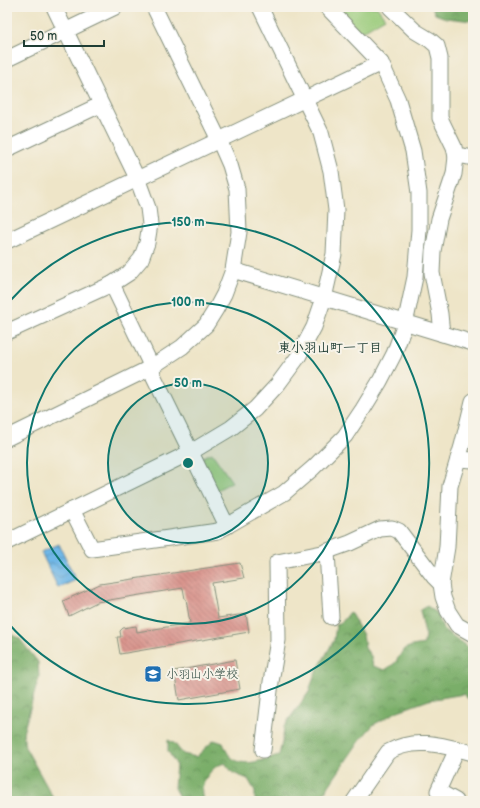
<svg xmlns="http://www.w3.org/2000/svg" width="480" height="808" viewBox="0 0 480 808" font-family="'Balsamiq Sans','Klee One',sans-serif">
<style>
.green{fill:#99ca79;stroke:#5c8456}
.forest{fill:url(#forest-crowns);stroke:#4c764e}
.water{fill:url(#water-waves);stroke:#487a8e}
.building{fill:url(#building-back-hatch)}
.lines{fill:none;stroke-linecap:round;stroke-linejoin:round}
.minor-casing{stroke:#86917e;stroke-width:17}
.minor{stroke:#fff;stroke-width:15}
.ring{fill:none;stroke:#0f766e;stroke-width:2}
.labels{text-anchor:middle;stroke-width:4;stroke-linejoin:round;paint-order:stroke}
.poi-label{font-size:12px;fill:#1f3d34;stroke:#f7f3e8;text-anchor:start}
.neighbourhood-label{font-size:13px;font-weight:bold;fill:#1f3d34;stroke:#f7f3e8}
.centre{fill:#0f766e;stroke:#f7f3e8;stroke-width:2}
.ring-label{font-size:12px;text-anchor:middle;font-weight:bold;fill:#0f766e;stroke:#f7f3e8;stroke-width:4;stroke-linejoin:round;paint-order:stroke}
</style>
<defs>
<pattern id="forest-crowns" width="20" height="18" patternUnits="userSpaceOnUse"><rect width="20" height="18" fill="#7aae69"/><path d="M2 6a3 3 0 1 1 6 0M12 15a3 3 0 1 1 6 0" fill="none" stroke="#638f57"/></pattern>
<pattern id="water-waves" width="16" height="10" patternUnits="userSpaceOnUse"><rect width="16" height="10" fill="#70b7e7"/><path d="M0 5q4-4 8 0t8 0" fill="none" stroke="#5b96bc"/></pattern>
<pattern id="building-back-hatch" width="6" height="6" patternUnits="userSpaceOnUse"><rect width="6" height="6" fill="#d9948d"/><path d="M-1 5l2 2M0 0l6 6M5-1l2 2" fill="none" stroke="#af7a74"/></pattern>
</defs>
<rect width="100%" height="100%" fill="#f7f3e8"/>
<filter id="ink" filterUnits="userSpaceOnUse"><feTurbulence type="fractalNoise" baseFrequency=".025" numOctaves="2"/><feDisplacementMap in="SourceGraphic" scale="8" xChannelSelector="R" yChannelSelector="G"/><feConvolveMatrix kernelMatrix="1 2 1 2 8 2 1 2 1" color-interpolation-filters="sRGB"/></filter>
<filter id="wash" filterUnits="userSpaceOnUse"><feTurbulence type="fractalNoise" baseFrequency=".012" numOctaves="4" result="noise"/><feDisplacementMap in="SourceGraphic" scale="16" xChannelSelector="R" yChannelSelector="G"/><feGaussianBlur stdDeviation="0.9" result="paint"/><feColorMatrix in="noise" values="0 0 0 0 0 0 0 0 0 0 0 0 0 0 0 0 0 1.4 0 .05"/><feComposite in="paint" operator="in"/></filter>
<g filter="url(#wash)">
<rect width="100%" height="100%" fill="#eee5c8"/>
<g class="green">
<polygon points="333,7 377,7 385,18 358,34"/>
<polygon points="212,453 232,482 215,491 201,464 203,457"/>
</g>
<g class="forest">
<polygon points="432,7 473,7 473,21 446,18 435,14"/>
<path d="M427,606L437,613L443,629L473,651V701L468,699L464,694L429,700L398,711L373,725L360,740L324,793L314,801H255V791L248,779L233,773L225,763C221,764 216,766 213,769C205,777 198,790 204,801H181L174,788L176,764L168,751V740L174,743L183,754L196,757L214,740L223,743C225,747 227,754 231,757C244,769 264,759 279,755L283,738L284,726L309,692L314,676L334,640L336,625L343,621L350,612L363,635L365,648L371,656L373,666L385,670L395,663L404,649L412,646L424,644L425,633L420,610Z"/>
<polygon points="7,633 19,638 38,662 39,677 23,733 25,747 55,801 7,801"/>
</g>
<polygon class="water" points="59,544 76,580 58,588 41,552"/>
<g id="blocks">
<g class="building">
<polygon points="240,563 244,578 212,583 218,618 246,614 249,632 120,654 117,637 121,637 120,631 123,628 136,626 137,632 190,623 186,599 185,599 183,588 97,602 69,616 63,601 100,584"/>
<polygon points="235,660 240,689 179,700 174,671"/>
</g>
</g>
</g>
<g filter="url(#ink)">
<use href="#blocks" fill-opacity="0" stroke="#86917e" stroke-width="1"/>
<g class="lines">
<g class="minor-casing">
<g id="minor">
<polyline points="390,7 415,31 430,40 437,46 440,58 440,118 454,147 456,157 463,156 473,158"/>
<polyline points="7,59 115,7"/>
<polyline points="7,149 100,105"/>
<polyline points="7,241 381,63"/>
<polyline points="233,270 473,343"/>
<polyline points="112,284 148,359 154,377 227,526"/>
<polyline points="7,332 112,284 129,273 141,259 147,243 150,224 148,208 137,178 54,7"/>
<polyline points="442,334 440,314 432,273 433,251 439,219 454,174 456,157"/>
<polyline points="473,401 462,446 450,486 447,547 441,584 443,597 448,611 457,625 473,634"/>
<polyline points="7,438 150,368 182,347 206,325 216,309 224,294 233,270 239,232 237,189 230,165 219,140 154,7"/>
<polyline points="458,459 473,460"/>
<polyline points="72,510 92,549 218,531 284,493 313,468 345,436 363,409 380,381 394,354 405,324 415,277 419,230 419,193 413,151 398,100 381,63 327,7"/>
<polyline points="7,542 191,452 231,428 255,409 278,384 298,357 314,327 324,298 334,254 336,210 331,171 321,133 260,7"/>
<polyline points="327,552 331,617"/>
<polyline points="263,750 271,682 278,640 277,562 322,553 350,543 380,529 392,528 399,531 434,577 441,584"/>
<path d="M354,801L388,752C415,736 445,746 473,753"/>
<polyline points="456,801 438,791 457,749"/>
</g>
</g>
<use href="#minor" class="minor"/>
</g>
</g>
<circle cx="188" cy="463" r="80" fill="#0f766e" fill-opacity=".12"/>
<g class="ring">
<circle cx="188" cy="463" r="80"/>
<circle cx="188" cy="463" r="161"/>
<path d="M8 303A241 241 0 1 1 8 623"/>
</g>
<defs>
<g id="school-square" transform="scale(0.9)"><rect x="-9" y="-9" width="18" height="18" rx="4" fill="#1f6fb2" stroke="#f7f3e8"/><path d="M0-5L7-2L0 1L-7-2ZM-4 1L0 2.5L4 1V4Q0 6-4 4Z" fill="#fff"/></g>
</defs>
<g fill-rule="evenodd">
<use href="#school-square" x="153" y="674"/>
</g>
<g class="labels">
<g class="poi-label">
<text x="166" y="678">小羽山小学校</text>
</g>
<g class="neighbourhood-label">
<text x="330" y="352">東小羽山町一丁目</text>
</g>
</g>
<circle cx="188" cy="463" r="6" class="centre"/>
<g class="ring-label">
<text x="188" y="226">150 m</text>
<text x="188" y="306">100 m</text>
<text x="188" y="387">50 m</text>
</g>
<rect width="480" height="808" fill="none" stroke="#f7f3e8" stroke-width="24"/>
<path d="M24 40v6h80v-6" fill="none" stroke="#1f3d34" stroke-width="2"/>
<text x="30" y="40" font-size="12" fill="#1f3d34" stroke="#f7f3e8" stroke-width="3" paint-order="stroke">50 m</text>
</svg>
